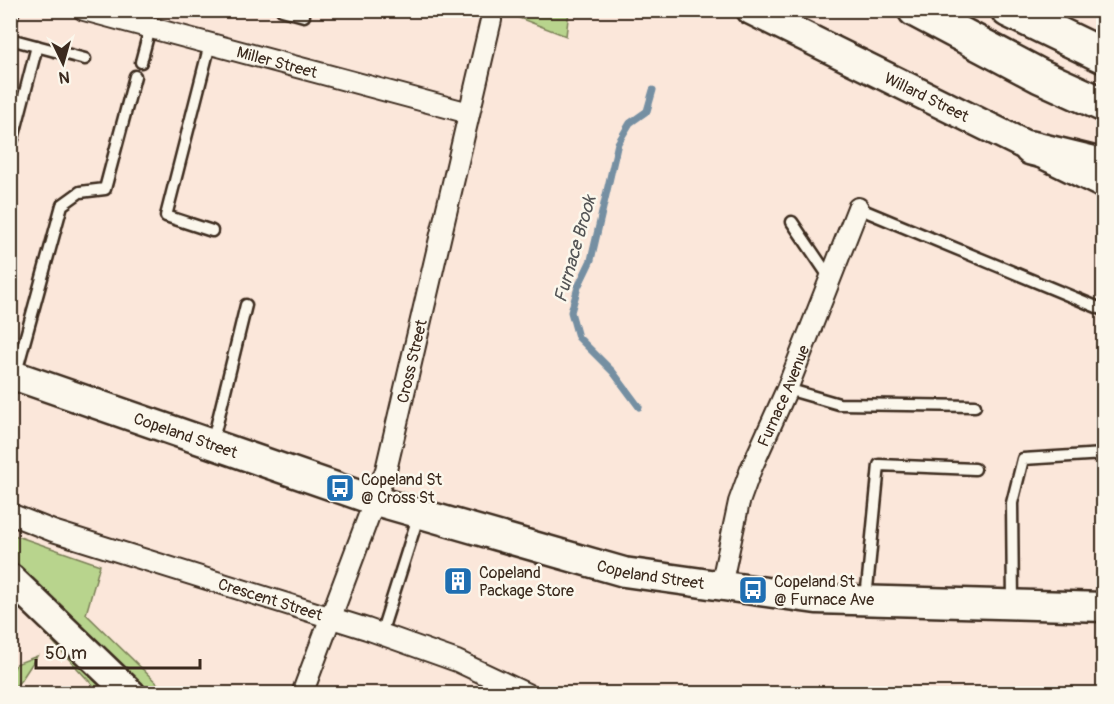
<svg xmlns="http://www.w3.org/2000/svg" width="1114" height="704" viewBox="0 0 1114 704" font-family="Pangolin,sans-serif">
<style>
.green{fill:#b8d48d;stroke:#7a7f56;stroke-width:1.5}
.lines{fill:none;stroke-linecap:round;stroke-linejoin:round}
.stream{stroke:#748fa2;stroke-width:7}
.lane-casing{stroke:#3b2a1e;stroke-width:15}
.street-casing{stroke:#3b2a1e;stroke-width:24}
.secondary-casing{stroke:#3b2a1e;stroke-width:33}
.highway-casing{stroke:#3b2a1e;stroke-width:38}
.lane{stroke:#fbf7ec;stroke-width:10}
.street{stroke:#fbf7ec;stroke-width:20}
.secondary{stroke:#fbf7ec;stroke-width:28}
.highway{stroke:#fbf7ec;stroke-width:33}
.labels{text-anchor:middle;stroke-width:5;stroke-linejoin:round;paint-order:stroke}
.street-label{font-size:16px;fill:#3b2a1e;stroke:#fbf7ec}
.poi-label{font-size:16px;fill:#3b2a1e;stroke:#fbf7ec;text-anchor:start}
.water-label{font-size:18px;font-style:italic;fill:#535455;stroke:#fbf7ec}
</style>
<rect width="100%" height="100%" fill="#fbe7da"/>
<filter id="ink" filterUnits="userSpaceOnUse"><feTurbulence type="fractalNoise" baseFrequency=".0167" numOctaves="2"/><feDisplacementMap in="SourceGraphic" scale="12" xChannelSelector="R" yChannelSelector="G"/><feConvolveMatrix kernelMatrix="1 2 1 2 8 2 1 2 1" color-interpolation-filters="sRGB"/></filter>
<g filter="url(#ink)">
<g class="green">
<polygon points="501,11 569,11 566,36"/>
<polygon points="11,534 100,565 86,614 167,693 97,693 98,691 11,596"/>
<polygon points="37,656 22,679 11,691 11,675 16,664"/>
</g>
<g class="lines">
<polyline class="stream" points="639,407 613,372 578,337 571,312 578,287 591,260 618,143 630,123 647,111 653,90"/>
<g class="lane-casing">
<g id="lane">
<polyline points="282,10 304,16"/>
<polyline points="10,22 14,10"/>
<polyline points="10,39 85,59"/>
<polyline points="210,44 166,216 212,231"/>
<polyline points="141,62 150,28"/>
<polyline points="10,138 13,139 37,46"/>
<polyline points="858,208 1104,310"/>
<polyline points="792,222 830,278"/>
<polyline points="15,376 62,205 80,192 105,189 135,76"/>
<polyline points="787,389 839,404 975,406"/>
<polyline points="212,444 246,305"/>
<polyline points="866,599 879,465 975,469"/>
<polyline points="1013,604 1012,503 1023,459 1104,454"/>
<polyline points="381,634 419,514"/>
</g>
</g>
<g class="street-casing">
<g id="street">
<path id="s1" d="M84,10L469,113"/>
<path id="s2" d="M10,514L53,531L367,629L457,661L527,694"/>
<path id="s3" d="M721,586L739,502L751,469L787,389L858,208"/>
<path id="s4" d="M302,694L386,470L491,20"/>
</g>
</g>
<g class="secondary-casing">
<g id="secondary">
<path id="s5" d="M751,10L1104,184"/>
<path id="s6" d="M10,374L376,501L624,572L816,599L1104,607"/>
<polyline points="10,578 131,694"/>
</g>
</g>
<g class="highway-casing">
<g id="highway">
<polyline points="915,10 1040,76 1104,105"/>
<polyline points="1008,10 1104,56"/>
<polyline points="1031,148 1104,166"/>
</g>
</g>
<use href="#lane" class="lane"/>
<use href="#street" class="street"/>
<use href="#secondary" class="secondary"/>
<use href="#highway" class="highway"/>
</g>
</g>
<defs>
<g id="bus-square" transform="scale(1.5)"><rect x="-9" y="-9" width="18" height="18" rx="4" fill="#1f6fb2" stroke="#fbf7ec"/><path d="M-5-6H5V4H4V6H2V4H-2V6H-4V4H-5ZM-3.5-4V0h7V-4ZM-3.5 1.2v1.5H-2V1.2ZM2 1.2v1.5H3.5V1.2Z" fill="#fff"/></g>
<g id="building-square" transform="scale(1.5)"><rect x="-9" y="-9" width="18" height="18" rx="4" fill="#1f6fb2" stroke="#fbf7ec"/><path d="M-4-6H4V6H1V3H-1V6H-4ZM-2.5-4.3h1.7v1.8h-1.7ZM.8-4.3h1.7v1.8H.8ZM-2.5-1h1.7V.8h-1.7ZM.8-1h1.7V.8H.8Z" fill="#fff"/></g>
</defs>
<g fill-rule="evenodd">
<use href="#bus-square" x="340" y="488"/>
<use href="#building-square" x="458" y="581"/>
<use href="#bus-square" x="753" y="590"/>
</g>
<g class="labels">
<g class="street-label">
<text dy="6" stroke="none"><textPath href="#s1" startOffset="200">Miller Street</textPath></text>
<text dy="6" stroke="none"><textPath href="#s5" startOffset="196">Willard Street</textPath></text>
<text dy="6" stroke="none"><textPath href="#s4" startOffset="351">Cross Street</textPath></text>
<text dy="6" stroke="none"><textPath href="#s3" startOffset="201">Furnace Avenue</textPath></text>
<text dy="6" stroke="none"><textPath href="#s6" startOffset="186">Copeland Street</textPath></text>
<text dy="6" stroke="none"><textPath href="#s6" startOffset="672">Copeland Street</textPath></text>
<text dy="6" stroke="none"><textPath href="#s2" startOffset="274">Crescent Street</textPath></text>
</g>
<g class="poi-label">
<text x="361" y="485">Copeland St<tspan x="361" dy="18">@ Cross St</tspan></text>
<text x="479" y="578">Copeland<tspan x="479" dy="18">Package Store</tspan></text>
<text x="774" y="587">Copeland St<tspan x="774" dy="18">@ Furnace Ave</tspan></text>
</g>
<g class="water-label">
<text transform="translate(575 249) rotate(-74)" y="6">Furnace Brook</text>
</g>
</g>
<rect width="1114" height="704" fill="none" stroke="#fbf7ec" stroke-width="36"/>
<rect x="18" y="18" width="1078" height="668" fill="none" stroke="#3b2a1e" stroke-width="2" filter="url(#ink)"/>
<g transform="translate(63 63) rotate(175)" stroke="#fbf7ec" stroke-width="4.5" paint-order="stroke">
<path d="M0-4.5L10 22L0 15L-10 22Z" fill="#3b2a1e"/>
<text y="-9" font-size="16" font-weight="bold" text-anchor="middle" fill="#3b2a1e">N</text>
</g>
<path d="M36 659v9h164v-9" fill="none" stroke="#3b2a1e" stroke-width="3"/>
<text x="45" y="659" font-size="18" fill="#3b2a1e" stroke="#fbf7ec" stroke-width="4.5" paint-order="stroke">50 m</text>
</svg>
